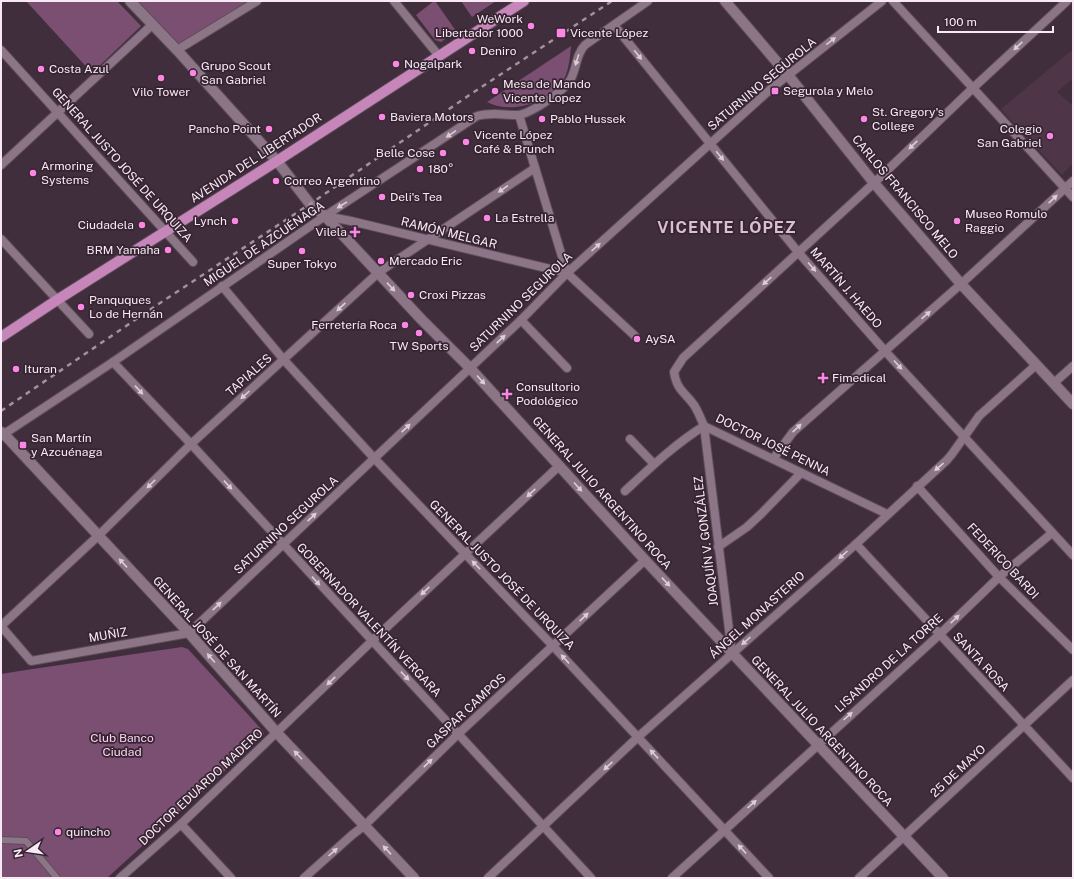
<svg xmlns="http://www.w3.org/2000/svg" width="1074" height="879" viewBox="0 0 1074 879" font-family="'Public Sans',sans-serif">
<style>
.built{fill:#4e3648}
.green{fill:#7b4f71}
.lines{fill:none;stroke-linecap:round;stroke-linejoin:round}
.pedestrian-casing{stroke:#5d4d59;stroke-width:8}
.minor-casing{stroke:#5d4d59;stroke-width:10}
.tertiary-casing{stroke:#5d4d59;stroke-width:12}
.primary-casing{stroke:#5d4d59;stroke-width:12}
.pedestrian{stroke:#8c7586;stroke-width:6}
.minor{stroke:#8c7586;stroke-width:8}
.tertiary{stroke:#8c7586;stroke-width:10}
.primary{stroke:#c786b9;stroke-width:10}
.rail{stroke:#a1929e;stroke-width:2.5;stroke-dasharray:5 5;stroke-linecap:butt}
.oneway{fill:#dccdd8}
.poi-dot{fill:#fc86e4;stroke:#372432;stroke-width:1.5}
.labels{text-anchor:middle;stroke-width:3.5;stroke-linejoin:round;paint-order:stroke}
.poi-label{font-size:12px;fill:#f7eaf4;stroke:#372432;text-anchor:start}
.street-label{font-size:12px;fill:#f7eaf4;stroke:#372432}
.park-label{font-size:12px;fill:#fbd3f0;stroke:#372432}
.district-label{font-size:16px;font-weight:bold;letter-spacing:1px;fill:#d8bfd1;stroke:#372432}
</style>
<rect width="100%" height="100%" fill="#412e3d"/>
<polygon class="built" points="1071,51 1073,54 1073,78 1057,92 1073,106 1073,163 1062,175 1001,109"/>
<g class="green">
<polygon points="26,1 117,1 141,26 92,73"/>
<polygon points="131,1 258,1 177,50"/>
<polygon points="434,1 435,1 456,31 441,42 435,40 416,15"/>
<polygon points="461,1 496,1 472,17"/>
<path d="M571,46C570,57 569,70 564,79C550,103 510,115 487,102Z"/>
<polygon points="182,647 188,649 263,731 264,734 262,737 107,878 1,878 1,674 26,670"/>
</g>
<g class="lines">
<g class="pedestrian-casing">
<polyline id="pedestrian" points="1,840 26,841 57,878"/>
</g>
<g class="minor-casing">
<g id="minor">
<polyline points="394,1 439,56"/>
<polyline points="893,1 1073,197"/>
<polyline points="614,25 798,252 885,351 1073,555"/>
<polyline points="1,50 193,262"/>
<polyline points="177,50 257,1"/>
<polyline points="519,115 567,273 635,336"/>
<polyline points="1,165 153,24"/>
<polyline points="325,216 351,221 567,273"/>
<polyline points="1,239 89,334"/>
<polyline points="222,286 284,360 374,458 553,646 769,878"/>
<polyline points="521,320 567,368"/>
<polyline points="113,362 191,444 591,878"/>
<polyline points="1054,383 1073,366"/>
<polyline points="704,426 887,514"/>
<path d="M1,436L113,362L325,216L477,116C492,112 503,115 517,115C529,115 562,92 569,82C577,71 575,55 585,45L648,1"/>
<polyline points="630,439 654,464"/>
<polyline points="773,459 793,432 961,284 1073,181"/>
<polyline points="917,486 999,577 1073,650"/>
<path d="M625,491C650,468 675,444 704,426"/>
<polyline points="856,544 1073,778"/>
<polyline points="718,547 747,527 761,514 801,473"/>
<polyline points="1,626 31,661 189,633 521,320 567,273 773,87 882,1"/>
<polyline points="1,626 98,536 191,444 378,273 391,264 535,168"/>
<path d="M732,654L704,426C701,419 698,411 694,405C685,392 677,391 674,372L683,358L874,183L973,88L1067,1"/>
<polyline points="181,824 231,878"/>
<polyline points="120,878 181,824 372,641 559,466"/>
<polyline points="304,878 352,835 365,825 458,734 645,560"/>
<polyline points="488,878 638,737 856,544 947,460 952,454 979,416 1036,365"/>
<polyline points="672,878 939,635 999,577 1052,533"/>
<polyline points="859,878 1073,680"/>
</g>
</g>
<g class="tertiary-casing">
<g id="tertiary">
<polyline points="130,1 177,50 277,161 310,204 325,216 422,320 470,368 645,560 943,878"/>
<polyline points="725,1 788,75 874,183 961,284 1073,404"/>
<polyline points="1,432 4,434 189,633 277,733 414,878"/>
</g>
</g>
<g class="primary-casing">
<polyline id="primary" points="1,337 57,300 277,161 524,1"/>
</g>
<use href="#pedestrian" class="pedestrian"/>
<use href="#minor" class="minor"/>
<use href="#tertiary" class="tertiary"/>
<use href="#primary" class="primary"/>
<polyline class="rail" points="1,411 157,305 310,204 471,94 612,1"/>
</g>
<defs><path id="oneway-solid" d="M-6-.8H1V-3.2L6.5 0L1 3.2V.8H-6Z"/></defs>
<g class="oneway">
<use href="#oneway-solid" transform="translate(831 41) rotate(-38)"/>
<use href="#oneway-solid" transform="translate(1018 46) rotate(137)"/>
<use href="#oneway-solid" transform="translate(638 55) rotate(51)"/>
<use href="#oneway-solid" transform="translate(577 60) rotate(108)"/>
<use href="#oneway-solid" transform="translate(451 134) rotate(146)"/>
<use href="#oneway-solid" transform="translate(913 145) rotate(136)"/>
<use href="#oneway-solid" transform="translate(720 156) rotate(51)"/>
<use href="#oneway-solid" transform="translate(503 189) rotate(146)"/>
<use href="#oneway-solid" transform="translate(1053 199) rotate(-43)"/>
<use href="#oneway-solid" transform="translate(342 205) rotate(148)"/>
<use href="#oneway-solid" transform="translate(596 247) rotate(-42)"/>
<use href="#oneway-solid" transform="translate(812 267) rotate(49)"/>
<use href="#oneway-solid" transform="translate(767 281) rotate(138)"/>
<use href="#oneway-solid" transform="translate(391 287) rotate(47)"/>
<use href="#oneway-solid" transform="translate(341 307) rotate(137)"/>
<use href="#oneway-solid" transform="translate(926 315) rotate(-41)"/>
<use href="#oneway-solid" transform="translate(501 339) rotate(-43)"/>
<use href="#oneway-solid" transform="translate(898 365) rotate(48)"/>
<use href="#oneway-solid" transform="translate(481 380) rotate(48)"/>
<use href="#oneway-solid" transform="translate(139 390) rotate(47)"/>
<use href="#oneway-solid" transform="translate(245 395) rotate(138)"/>
<use href="#oneway-solid" transform="translate(406 428) rotate(-43)"/>
<use href="#oneway-solid" transform="translate(797 428) rotate(-43)"/>
<use href="#oneway-solid" transform="translate(939 467) rotate(139)"/>
<use href="#oneway-solid" transform="translate(151 484) rotate(135)"/>
<use href="#oneway-solid" transform="translate(228 485) rotate(47)"/>
<use href="#oneway-solid" transform="translate(578 487) rotate(48)"/>
<use href="#oneway-solid" transform="translate(531 493) rotate(137)"/>
<use href="#oneway-solid" transform="translate(312 517) rotate(-43)"/>
<use href="#oneway-solid" transform="translate(843 555) rotate(138)"/>
<use href="#oneway-solid" transform="translate(123 563) rotate(-133)"/>
<use href="#oneway-solid" transform="translate(476 565) rotate(-134)"/>
<use href="#oneway-solid" transform="translate(316 581) rotate(47)"/>
<use href="#oneway-solid" transform="translate(666 582) rotate(47)"/>
<use href="#oneway-solid" transform="translate(425 591) rotate(137)"/>
<use href="#oneway-solid" transform="translate(217 606) rotate(-43)"/>
<use href="#oneway-solid" transform="translate(584 617) rotate(-43)"/>
<use href="#oneway-solid" transform="translate(955 619) rotate(-44)"/>
<use href="#oneway-solid" transform="translate(746 641) rotate(138)"/>
<use href="#oneway-solid" transform="translate(211 658) rotate(-131)"/>
<use href="#oneway-solid" transform="translate(565 659) rotate(-133)"/>
<use href="#oneway-solid" transform="translate(405 676) rotate(47)"/>
<use href="#oneway-solid" transform="translate(331 681) rotate(136)"/>
<use href="#oneway-solid" transform="translate(848 716) rotate(-42)"/>
<use href="#oneway-solid" transform="translate(654 754) rotate(-133)"/>
<use href="#oneway-solid" transform="translate(298 755) rotate(-134)"/>
<use href="#oneway-solid" transform="translate(428 763) rotate(-44)"/>
<use href="#oneway-solid" transform="translate(608 766) rotate(137)"/>
<use href="#oneway-solid" transform="translate(752 804) rotate(-42)"/>
<use href="#oneway-solid" transform="translate(742 849) rotate(-133)"/>
<use href="#oneway-solid" transform="translate(387 850) rotate(-133)"/>
<use href="#oneway-solid" transform="translate(333 852) rotate(-42)"/>
</g>
<g class="poi-dot">
<circle cx="531" cy="26" r="4"/>
<rect x="556" y="28" width="10" height="10" rx="2"/>
<circle cx="472" cy="51" r="4"/>
<circle cx="396" cy="64" r="4"/>
<circle cx="41" cy="69" r="4"/>
<circle cx="193" cy="73" r="4"/>
<circle cx="161" cy="78" r="4"/>
<circle cx="495" cy="91" r="4"/>
<rect x="771" y="87" width="8" height="8" rx="2"/>
<circle cx="382" cy="117" r="4"/>
<circle cx="542" cy="119" r="4"/>
<circle cx="864" cy="119" r="4"/>
<circle cx="269" cy="129" r="4"/>
<circle cx="1050" cy="136" r="4"/>
<circle cx="466" cy="142" r="4"/>
<circle cx="443" cy="153" r="4"/>
<circle cx="420" cy="169" r="4"/>
<circle cx="33" cy="173" r="4"/>
<circle cx="276" cy="181" r="4"/>
<circle cx="382" cy="197" r="4"/>
<circle cx="487" cy="218" r="4"/>
<circle cx="235" cy="221" r="4"/>
<circle cx="957" cy="221" r="4"/>
<circle cx="142" cy="225" r="4"/>
<path d="M353 226h4v4h4v4h-4v4h-4v-4h-4v-4h4z"/>
<circle cx="168" cy="250" r="4"/>
<circle cx="302" cy="251" r="4"/>
<circle cx="381" cy="261" r="4"/>
<circle cx="411" cy="295" r="4"/>
<circle cx="81" cy="307" r="4"/>
<circle cx="405" cy="325" r="4"/>
<circle cx="419" cy="333" r="4"/>
<circle cx="637" cy="339" r="4"/>
<circle cx="16" cy="369" r="4"/>
<path d="M821 372h4v4h4v4h-4v4h-4v-4h-4v-4h4z"/>
<path d="M505 388h4v4h4v4h-4v4h-4v-4h-4v-4h4z"/>
<rect x="19" y="441" width="8" height="8" rx="2"/>
<circle cx="58" cy="832" r="4"/>
</g>
<g class="labels">
<g class="poi-label">
<text x="523" y="23" text-anchor="end">WeWork<tspan x="523" dy="14">Libertador 1000</tspan></text>
<text x="570" y="37">Vicente López</text>
<text x="480" y="55">Deniro</text>
<text x="404" y="68">Nogalpark</text>
<text x="201" y="70">Grupo Scout<tspan x="201" dy="14">San Gabriel</tspan></text>
<text x="49" y="73">Costa Azul</text>
<text x="503" y="88">Mesa de Mando<tspan x="503" dy="14">Vicente Lopez</tspan></text>
<text x="783" y="95">Segurola y Melo</text>
<text x="161" y="96" text-anchor="middle">Vilo Tower</text>
<text x="872" y="116">St. Gregory's<tspan x="872" dy="14">College</tspan></text>
<text x="390" y="121">Baviera Motors</text>
<text x="550" y="123">Pablo Hussek</text>
<text x="261" y="133" text-anchor="end">Pancho Point</text>
<text x="1042" y="133" text-anchor="end">Colegio<tspan x="1042" dy="14">San Gabriel</tspan></text>
<text x="474" y="139">Vicente López<tspan x="474" dy="14">Café &amp; Brunch</tspan></text>
<text x="435" y="157" text-anchor="end">Belle Cose</text>
<text x="41" y="170">Armoring<tspan x="41" dy="14">Systems</tspan></text>
<text x="428" y="173">180°</text>
<text x="284" y="185">Correo Argentino</text>
<text x="390" y="201">Deli's Tea</text>
<text x="965" y="218">Museo Romulo<tspan x="965" dy="14">Raggio</tspan></text>
<text x="495" y="222">La Estrella</text>
<text x="227" y="225" text-anchor="end">Lynch</text>
<text x="134" y="229" text-anchor="end">Ciudadela</text>
<text x="347" y="236" text-anchor="end">Vilela</text>
<text x="160" y="254" text-anchor="end">BRM Yamaha</text>
<text x="389" y="265">Mercado Eric</text>
<text x="302" y="268" text-anchor="middle">Super Tokyo</text>
<text x="419" y="299">Croxi Pizzas</text>
<text x="89" y="304">Panquques<tspan x="89" dy="14">Lo de Hernán</tspan></text>
<text x="397" y="329" text-anchor="end">Ferretería Roca</text>
<text x="645" y="343">AySA</text>
<text x="419" y="350" text-anchor="middle">TW Sports</text>
<text x="24" y="373">Ituran</text>
<text x="832" y="382">Fimedical</text>
<text x="516" y="391">Consultorio<tspan x="516" dy="14">Podológico</tspan></text>
<text x="31" y="442">San Martín<tspan x="31" dy="14">y Azcuénaga</tspan></text>
<text x="66" y="836">quincho</text>
</g>
<g class="street-label">
<text transform="translate(762 84) rotate(-40)" y="4">SATURNINO SEGUROLA</text>
<text transform="translate(256 158) rotate(-33)" y="4">AVENIDA DEL LIBERTADOR</text>
<text transform="translate(122 165) rotate(48)" y="4">GENERAL JUSTO JOSÉ DE URQUIZA</text>
<text transform="translate(905 197) rotate(50)" y="4">CARLOS FRANCISCO MELO</text>
<text transform="translate(449 233) rotate(14)" y="4">RAMÓN MELGAR</text>
<text transform="translate(264 244) rotate(-34)" y="4">MIGUEL DE AZCUÉNAGA</text>
<text transform="translate(846 288) rotate(49)" y="4">MARTÍN J. HAEDO</text>
<text transform="translate(521 302) rotate(-44)" y="4">SATURNINO SEGUROLA</text>
<text transform="translate(249 375) rotate(-42)" y="4">TAPIALES</text>
<text transform="translate(773 445) rotate(26)" y="4">DOCTOR JOSÉ PENNA</text>
<text transform="translate(602 493) rotate(48)" y="4">GENERAL JULIO ARGENTINO ROCA</text>
<text transform="translate(286 525) rotate(-43)" y="4">SATURNINO SEGUROLA</text>
<text transform="translate(706 541) rotate(-97)" y="4">JOAQUÍN V. GONZÁLEZ</text>
<text transform="translate(1003 561) rotate(47)" y="4">FEDERICO BARDI</text>
<text transform="translate(502 575) rotate(46)" y="4">GENERAL JUSTO JOSÉ DE URQUIZA</text>
<text transform="translate(757 615) rotate(-42)" y="4">ÁNGEL MONASTERIO</text>
<text transform="translate(369 620) rotate(47)" y="4">GOBERNADOR VALENTÍN VERGARA</text>
<text transform="translate(108 635) rotate(-10)" y="4">MUÑIZ</text>
<text transform="translate(217 647) rotate(48)" y="4">GENERAL JOSÉ DE SAN MARTÍN</text>
<text transform="translate(981 662) rotate(47)" y="4">SANTA ROSA</text>
<text transform="translate(889 663) rotate(-42)" y="4">LISANDRO DE LA TORRE</text>
<text transform="translate(466 711) rotate(-43)" y="4">GASPAR CAMPOS</text>
<text transform="translate(822 731) rotate(47)" y="4">GENERAL JULIO ARGENTINO ROCA</text>
<text transform="translate(958 771) rotate(-43)" y="4">25 DE MAYO</text>
<text transform="translate(201 787) rotate(-43)" y="4">DOCTOR EDUARDO MADERO</text>
</g>
<g class="park-label">
<text x="122" y="742">Club Banco<tspan x="122" dy="14">Ciudad</tspan></text>
</g>
<g class="district-label">
<text x="727" y="233">VICENTE LÓPEZ</text>
</g>
</g>
<rect width="1074" height="879" fill="none" stroke="#f7eaf4" stroke-width="4"/>
<g transform="translate(28 851) rotate(257)" stroke="#372432" stroke-width="3" paint-order="stroke">
<path d="M0-3L7 15L0 10L-7 15Z" fill="#f7eaf4"/>
<text y="-6" font-size="11" font-weight="bold" text-anchor="middle" fill="#f7eaf4">N</text>
</g>
<path d="M938 26v6h115v-6" fill="none" stroke="#f7eaf4" stroke-width="2"/>
<text x="944" y="26" font-size="12" fill="#f7eaf4" stroke="#372432" stroke-width="3" paint-order="stroke">100 m</text>
</svg>
